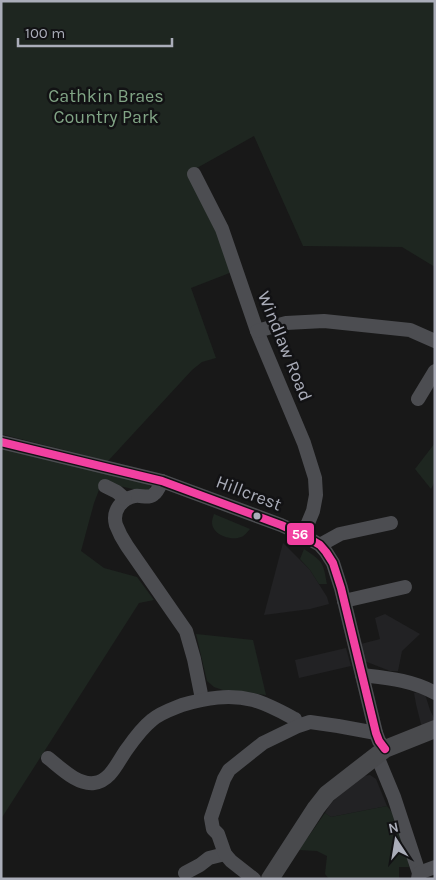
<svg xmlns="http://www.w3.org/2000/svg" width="436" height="880" viewBox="0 0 436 880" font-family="Karla,sans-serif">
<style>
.built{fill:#222224}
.green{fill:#1e2620}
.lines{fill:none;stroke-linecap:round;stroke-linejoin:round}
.minor{stroke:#4c4d51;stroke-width:14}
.major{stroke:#494a4d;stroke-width:18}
.bus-1-casing{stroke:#121214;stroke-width:11}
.bus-1{stroke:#f240a1;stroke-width:8}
.bus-dot{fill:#aaadb9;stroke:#121214;stroke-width:2}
.labels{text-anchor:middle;stroke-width:5;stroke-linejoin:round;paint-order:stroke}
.park-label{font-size:18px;fill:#81a485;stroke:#121214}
.street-label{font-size:18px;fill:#aaadb9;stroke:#121214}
.line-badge{stroke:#121214;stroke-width:2}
.badge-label{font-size:14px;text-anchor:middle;font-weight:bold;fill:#fff}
</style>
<rect width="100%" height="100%" fill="#181818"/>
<g class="built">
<polygon points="283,543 310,570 327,597 329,604 310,609 264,615"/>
<polygon points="385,614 420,634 402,651 398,671 390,671 367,662 365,662 361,644 380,639 375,618"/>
<polygon points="346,648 351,666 299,678 295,660"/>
<polygon points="421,691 425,694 430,710 435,720 435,722 423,729 421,724 416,704 414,693"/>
<polygon points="370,775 376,779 387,806 331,817 325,813 329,806 336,798 358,780 364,776"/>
</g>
<g class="green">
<polygon points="1,1 435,1 435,267 402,247 303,246 254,136 188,173 213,220 232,272 191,288 216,358 202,362 192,370 108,461 1,434"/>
<polygon points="435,443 435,481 431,489 415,469"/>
<polygon points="1,448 148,484 150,486 150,490 146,492 102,482 94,503 81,551 104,568 137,577 154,600 139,603 1,819"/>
<path d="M214,514L250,529C247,532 245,536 241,537C231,541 212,535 212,522C212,520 213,517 214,514Z"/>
<path d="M304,549C323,562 323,561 327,584H319L310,570L300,559Z"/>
<polygon points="196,634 253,640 266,695 223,690 214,687 207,681"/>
<polygon points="387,806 395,816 407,853 409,867 399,867 399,879 329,879 325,874 327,856 317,851 299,850 325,813 331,817"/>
</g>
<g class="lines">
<g class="minor">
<polyline points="194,174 222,229 257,331 304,443 315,478 316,495 313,511 303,535"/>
<polyline points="257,331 286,323 324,321 410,330 435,341"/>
<polyline points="418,399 435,371"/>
<polyline points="1,442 162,481 281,525 303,535 320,545 326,552 333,563 341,588 376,733 379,741 385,749"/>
<path d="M162,481C160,485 158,491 154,494C150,499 141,495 135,496C121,499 112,511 116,525C119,533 123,540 127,546L186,631L194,659L202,699"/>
<polyline points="105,486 117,492 125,499"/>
<polyline points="320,545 340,534 391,523"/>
<polyline points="344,601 405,587"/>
<path d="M362,675C387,678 412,680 435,693"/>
<polyline points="377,756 394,797 419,873 418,879"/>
<path d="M48,758C61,768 77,785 94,783C111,781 118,761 127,749C134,739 142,728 152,720C160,713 172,709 182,705C206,698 229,694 253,700C268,704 282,712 295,719"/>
<polyline points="185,873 200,865 209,858 225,854"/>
<polyline points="419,873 435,867"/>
<polyline points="254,879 231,861 225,854 218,834 213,829 211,818 224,779 229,770 263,743 298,726 310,722 338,726 376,733"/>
</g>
<polyline class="major" points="270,879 316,808 327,794 385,749 435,729"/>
<g class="bus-1-casing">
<polyline id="bus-1" points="1,442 162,481 281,525 303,535 320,545 326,552 333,563 341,588 376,733 379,741 385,749"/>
</g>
<use href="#bus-1" class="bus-1"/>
</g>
<circle class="bus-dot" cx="257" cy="516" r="4.5"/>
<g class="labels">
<g class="park-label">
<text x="106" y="102">Cathkin Braes<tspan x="106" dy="21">Country Park</tspan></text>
</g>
<g class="street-label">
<text transform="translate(285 346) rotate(68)" y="6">Windlaw Road</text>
<text transform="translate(249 493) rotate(21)" y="6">Hillcrest</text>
</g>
</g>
<rect class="line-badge" x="286" y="522" width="29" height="24" rx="5" fill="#f240a1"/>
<g class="badge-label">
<text x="300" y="539">56</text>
</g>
<rect width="436" height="880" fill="none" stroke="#aaadb9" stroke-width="5"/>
<g transform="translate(396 840) rotate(348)" stroke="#121214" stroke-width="4" paint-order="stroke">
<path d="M0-4L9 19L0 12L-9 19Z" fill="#aaadb9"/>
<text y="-8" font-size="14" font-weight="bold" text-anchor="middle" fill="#aaadb9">N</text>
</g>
<path d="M18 38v8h154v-8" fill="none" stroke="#aaadb9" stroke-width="2.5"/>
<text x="25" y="38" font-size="15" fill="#aaadb9" stroke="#121214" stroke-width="4" paint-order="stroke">100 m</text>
</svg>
